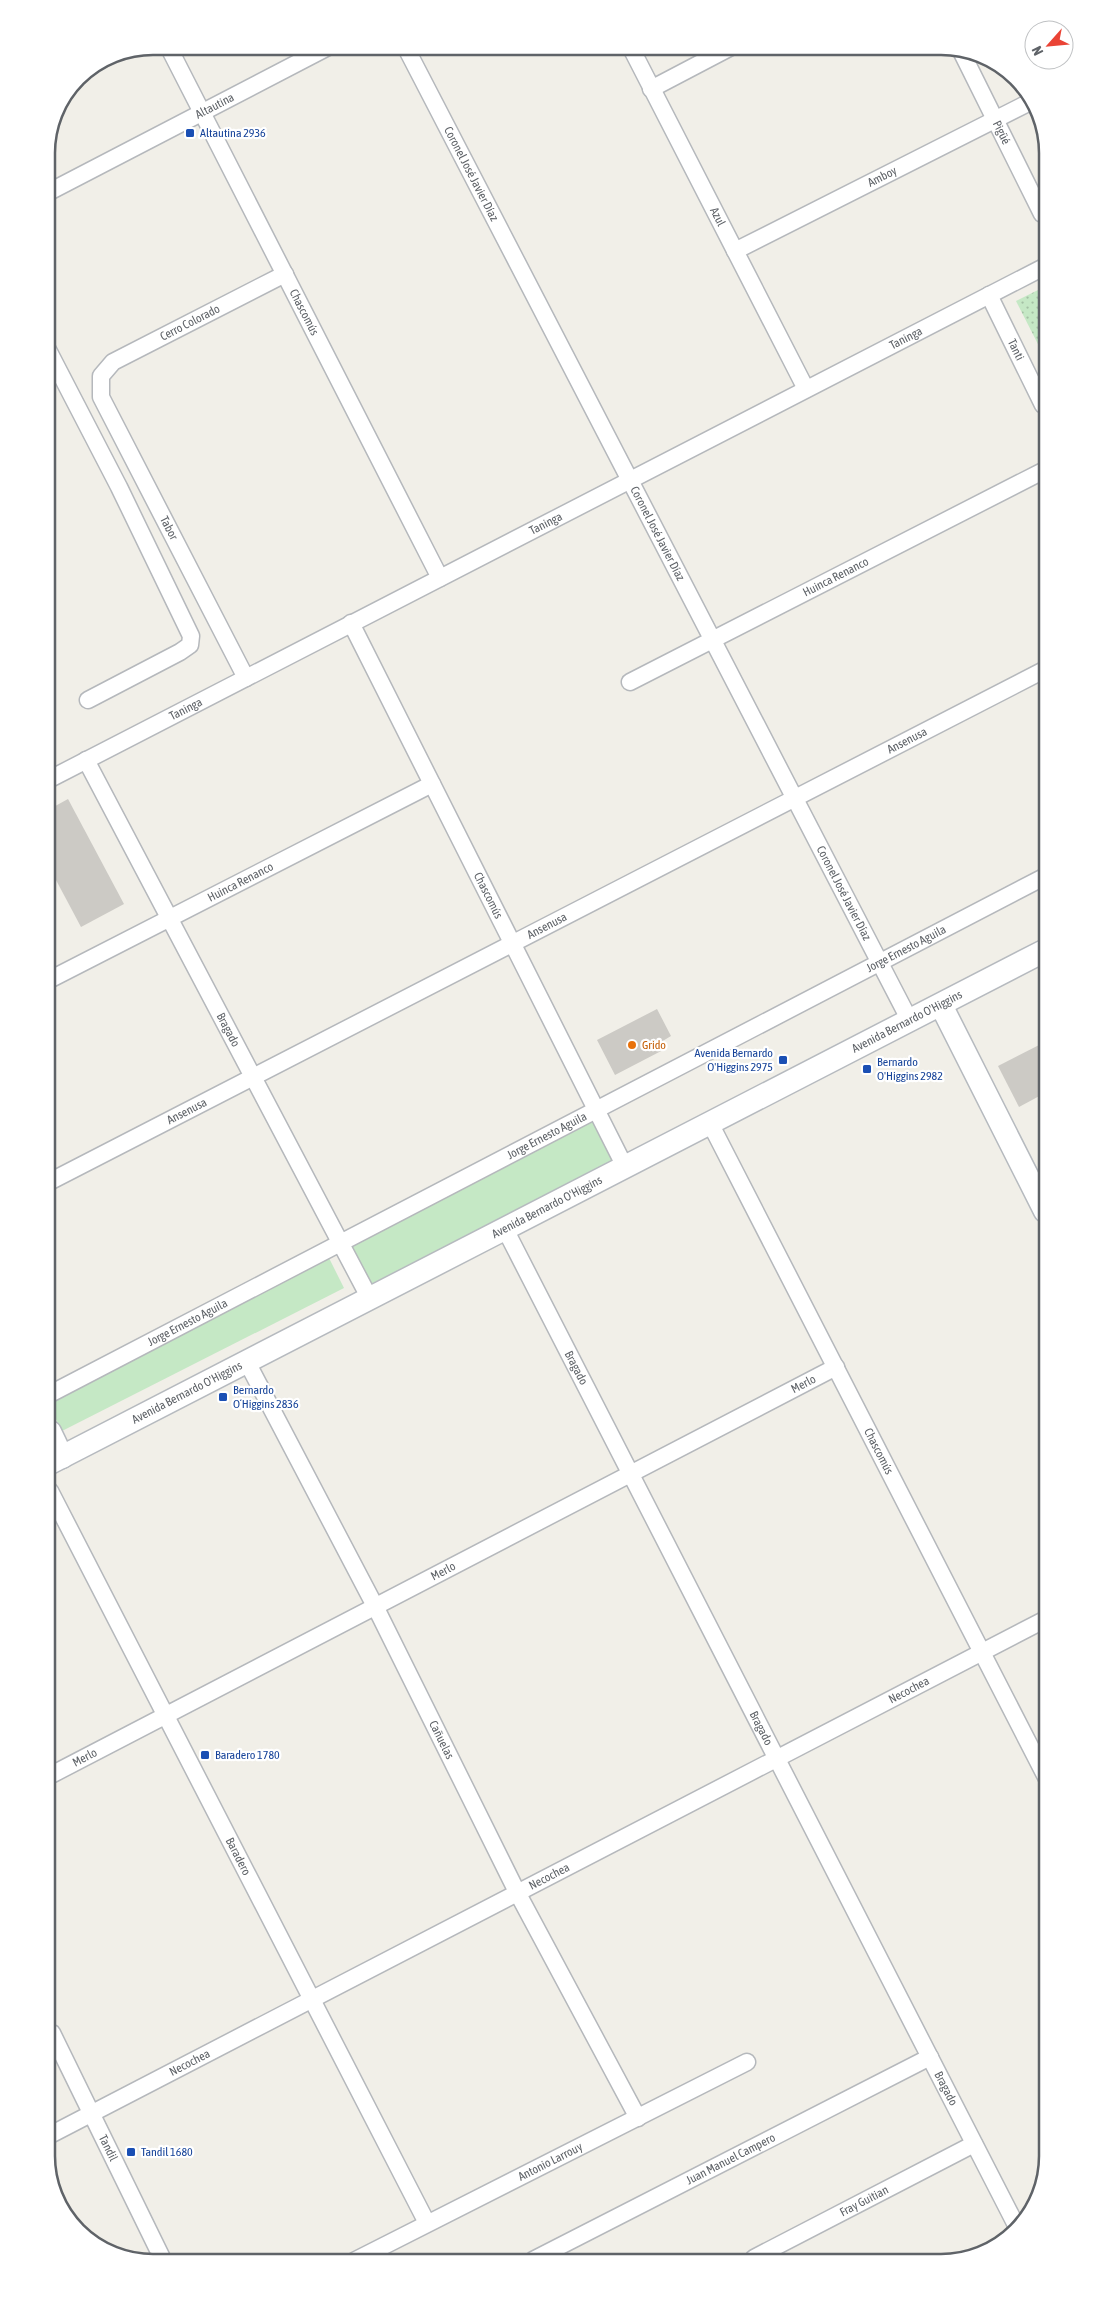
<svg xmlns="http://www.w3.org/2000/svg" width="1094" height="2309" viewBox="0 0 1094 2309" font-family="'Asap Condensed',sans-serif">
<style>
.green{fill:#c5e8c5}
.park{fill:url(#park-dots)}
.building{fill:#cccac5}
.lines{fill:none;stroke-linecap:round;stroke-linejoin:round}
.minor-casing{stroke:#b5b8bc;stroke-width:19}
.secondary-casing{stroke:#b6babf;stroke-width:25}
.minor{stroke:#fff;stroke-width:16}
.secondary{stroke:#fff;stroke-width:22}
.transit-dot{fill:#1a4fb4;stroke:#fff;stroke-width:2}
.food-dot{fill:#e8710a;stroke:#fff;stroke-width:2}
.labels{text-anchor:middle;stroke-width:4.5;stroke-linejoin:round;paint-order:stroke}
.street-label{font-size:12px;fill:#5f6368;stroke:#fff}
.transit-label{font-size:12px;fill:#164399;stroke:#fff;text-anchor:start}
.food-label{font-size:12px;fill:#c56008;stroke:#fff;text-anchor:start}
.rim{fill:none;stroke:#5f6368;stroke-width:2.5}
</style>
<defs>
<pattern id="park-dots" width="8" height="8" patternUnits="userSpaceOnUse" patternTransform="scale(1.25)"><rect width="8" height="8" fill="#c5e8c5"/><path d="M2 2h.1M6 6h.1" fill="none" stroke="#a3c0a4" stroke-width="1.8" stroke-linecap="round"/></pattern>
</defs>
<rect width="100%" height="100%" fill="#f1efe8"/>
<g class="green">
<polygon points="596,1119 616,1160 369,1285 349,1247"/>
<polygon points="328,1256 344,1288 62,1431 50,1408 50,1397"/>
</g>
<polygon class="park" points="1042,288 1043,354 1016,301"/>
<g class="building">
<polygon points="68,799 124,904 81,927 48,865 48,810"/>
<polygon points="657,1009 671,1036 661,1042 665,1049 615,1075 597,1040"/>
<polygon points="1045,1042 1045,1093 1019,1107 998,1066"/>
</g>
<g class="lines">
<g class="minor-casing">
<g id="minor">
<path id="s1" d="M168,46L440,578"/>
<path id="s2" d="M405,46L910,1021"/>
<path id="s3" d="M630,46L806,389"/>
<path id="s4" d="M961,51L1042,214"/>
<polyline points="651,89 733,46"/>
<path id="s5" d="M47,193L330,46"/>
<path id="s6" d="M735,251L1030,102"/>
<path id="s7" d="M989,295L1043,405"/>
<polyline points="47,348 119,487 191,636 190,645 180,652 88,700"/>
<path id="s8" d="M351,623L625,1167"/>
<path id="s9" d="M246,678L101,397V376L113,362L285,274"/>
<path id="s10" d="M630,682L1043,471"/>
<path id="s11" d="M86,760L370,1299"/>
<path id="s12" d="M48,780L1042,268"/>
<path id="s13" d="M49,980L432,784"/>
<path id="s14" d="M710,1123L1047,1779"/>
<path id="s15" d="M49,1182L1044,670"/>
<path id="s16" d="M505,1229L1017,2227"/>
<path id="s17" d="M247,1362L375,1606L517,1892L638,2118"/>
<path id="s18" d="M50,1394L1044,877"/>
<path id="s19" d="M50,1491L427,2223"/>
<path id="s20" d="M51,1775L836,1367"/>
<path id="s21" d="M52,2033L164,2262"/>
<path id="s22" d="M52,2134L1046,1619"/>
<path id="s23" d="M754,2258L974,2144"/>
<path id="s24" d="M533,2260L930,2057"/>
<path id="s25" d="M354,2261L747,2062"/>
</g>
</g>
<g class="secondary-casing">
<g id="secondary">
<polyline points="941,1005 1045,1211"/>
<polyline points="50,1432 62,1457"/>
<path id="s26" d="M50,1463L1044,951"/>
</g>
</g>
<use href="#minor" class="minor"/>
<use href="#secondary" class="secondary"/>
</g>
<g class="transit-dot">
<rect x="185" y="128" width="10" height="10" rx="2.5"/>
<rect x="778" y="1055" width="10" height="10" rx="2.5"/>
<rect x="862" y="1064" width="10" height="10" rx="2.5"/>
<rect x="218" y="1392" width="10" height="10" rx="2.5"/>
<rect x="200" y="1750" width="10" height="10" rx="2.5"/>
<rect x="126" y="2147" width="10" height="10" rx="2.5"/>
</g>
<circle class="food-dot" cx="632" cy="1045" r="5"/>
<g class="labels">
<g class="street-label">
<text dy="4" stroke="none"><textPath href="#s5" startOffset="189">Altautina</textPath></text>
<text dy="4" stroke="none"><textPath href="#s4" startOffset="91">Pigüé</textPath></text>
<text dy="4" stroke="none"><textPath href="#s2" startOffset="144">Coronel José Javier Díaz</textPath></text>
<text dy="4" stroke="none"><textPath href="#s6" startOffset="165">Amboy</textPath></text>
<text dy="4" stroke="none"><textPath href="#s3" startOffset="192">Azul</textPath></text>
<text dy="4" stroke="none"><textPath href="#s1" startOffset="299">Chascomús</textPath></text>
<text dy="4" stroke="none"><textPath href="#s9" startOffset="442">Cerro Colorado</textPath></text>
<text dy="4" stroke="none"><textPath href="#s12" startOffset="965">Taninga</textPath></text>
<text dy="4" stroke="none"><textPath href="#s7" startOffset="61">Tanti</textPath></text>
<text dy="4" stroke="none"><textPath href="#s12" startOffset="560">Taninga</textPath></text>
<text transform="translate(169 528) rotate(63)" y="4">Tabor</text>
<text dy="4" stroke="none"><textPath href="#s2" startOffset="549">Coronel José Javier Díaz</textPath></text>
<text dy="4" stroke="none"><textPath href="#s10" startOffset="231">Huinca Renanco</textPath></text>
<text dy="4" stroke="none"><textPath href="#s12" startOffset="155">Taninga</textPath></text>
<text dy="4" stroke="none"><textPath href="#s15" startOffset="965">Ansenusa</textPath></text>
<text dy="4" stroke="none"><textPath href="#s13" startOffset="215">Huinca Renanco</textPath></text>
<text dy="4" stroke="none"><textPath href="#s2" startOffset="954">Coronel José Javier Díaz</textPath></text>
<text dy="4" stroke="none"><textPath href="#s8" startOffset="305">Chascomús</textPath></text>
<text dy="4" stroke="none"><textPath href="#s15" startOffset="560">Ansenusa</textPath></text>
<text dy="4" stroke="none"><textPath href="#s18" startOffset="965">Jorge Ernesto Aguila</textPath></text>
<text dy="4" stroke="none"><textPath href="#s26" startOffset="964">Avenida Bernardo O'Higgins</textPath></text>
<text dy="4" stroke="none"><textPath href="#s11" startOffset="305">Bragado</textPath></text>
<text dy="4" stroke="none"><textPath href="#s15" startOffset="155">Ansenusa</textPath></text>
<text dy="4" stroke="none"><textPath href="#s18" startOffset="560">Jorge Ernesto Aguila</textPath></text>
<text dy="4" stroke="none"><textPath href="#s26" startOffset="559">Avenida Bernardo O'Higgins</textPath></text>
<text dy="4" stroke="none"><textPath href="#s18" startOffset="155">Jorge Ernesto Aguila</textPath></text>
<text dy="4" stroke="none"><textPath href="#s16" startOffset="156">Bragado</textPath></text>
<text dy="4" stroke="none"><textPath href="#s20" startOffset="848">Merlo</textPath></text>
<text dy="4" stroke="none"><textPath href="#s26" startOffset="154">Avenida Bernardo O'Higgins</textPath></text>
<text dy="4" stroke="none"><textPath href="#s14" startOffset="369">Chascomús</textPath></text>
<text dy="4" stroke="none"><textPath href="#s20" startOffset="442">Merlo</textPath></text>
<text dy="4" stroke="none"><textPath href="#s22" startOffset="965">Necochea</textPath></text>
<text dy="4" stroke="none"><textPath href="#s16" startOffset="561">Bragado</textPath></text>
<text dy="4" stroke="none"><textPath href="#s17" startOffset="425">Cañuelas</textPath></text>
<text dy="4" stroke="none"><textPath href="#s20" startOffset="38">Merlo</textPath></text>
<text dy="4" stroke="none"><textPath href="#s19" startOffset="411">Baradero</textPath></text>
<text dy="4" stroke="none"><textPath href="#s22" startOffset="560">Necochea</textPath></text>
<text dy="4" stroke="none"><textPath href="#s22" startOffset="155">Necochea</textPath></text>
<text dy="4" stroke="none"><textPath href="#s16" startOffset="966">Bragado</textPath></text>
<text dy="4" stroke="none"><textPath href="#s21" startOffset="128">Tandil</textPath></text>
<text dy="4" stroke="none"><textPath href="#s24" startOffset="222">Juan Manuel Campero</textPath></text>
<text dy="4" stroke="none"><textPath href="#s25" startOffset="220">Antonio Larrouy</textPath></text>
<text dy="4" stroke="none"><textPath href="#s23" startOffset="124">Fray Guitian</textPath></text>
</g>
<g class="transit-label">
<text x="200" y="137">Altautina 2936</text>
<text x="773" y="1057" text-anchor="end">Avenida Bernardo<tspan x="773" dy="14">O'Higgins 2975</tspan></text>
<text x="877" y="1066">Bernardo<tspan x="877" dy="14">O'Higgins 2982</tspan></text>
<text x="233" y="1394">Bernardo<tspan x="233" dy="14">O´Higgins 2836</tspan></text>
<text x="215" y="1759">Baradero 1780</text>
<text x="141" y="2156">Tandil 1680</text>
</g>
<g class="food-label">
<text x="642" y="1049">Grido</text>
</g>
</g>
<path d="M0 0H1094V2309H0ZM153 55H941A98 98 0 0 1 1039 153V2156A98 98 0 0 1 941 2254H153A98 98 0 0 1 55 2156V153A98 98 0 0 1 153 55Z" fill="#fff" fill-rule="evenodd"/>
<path class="rim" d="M153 55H941A98 98 0 0 1 1039 153V2156A98 98 0 0 1 941 2254H153A98 98 0 0 1 55 2156V153A98 98 0 0 1 153 55Z"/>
<g transform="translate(1049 45) rotate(243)"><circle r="24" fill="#ffffff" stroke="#bfc1c3"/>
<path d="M0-4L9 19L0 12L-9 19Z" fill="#ea4335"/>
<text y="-8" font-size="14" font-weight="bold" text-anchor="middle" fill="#5f6368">N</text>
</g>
</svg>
